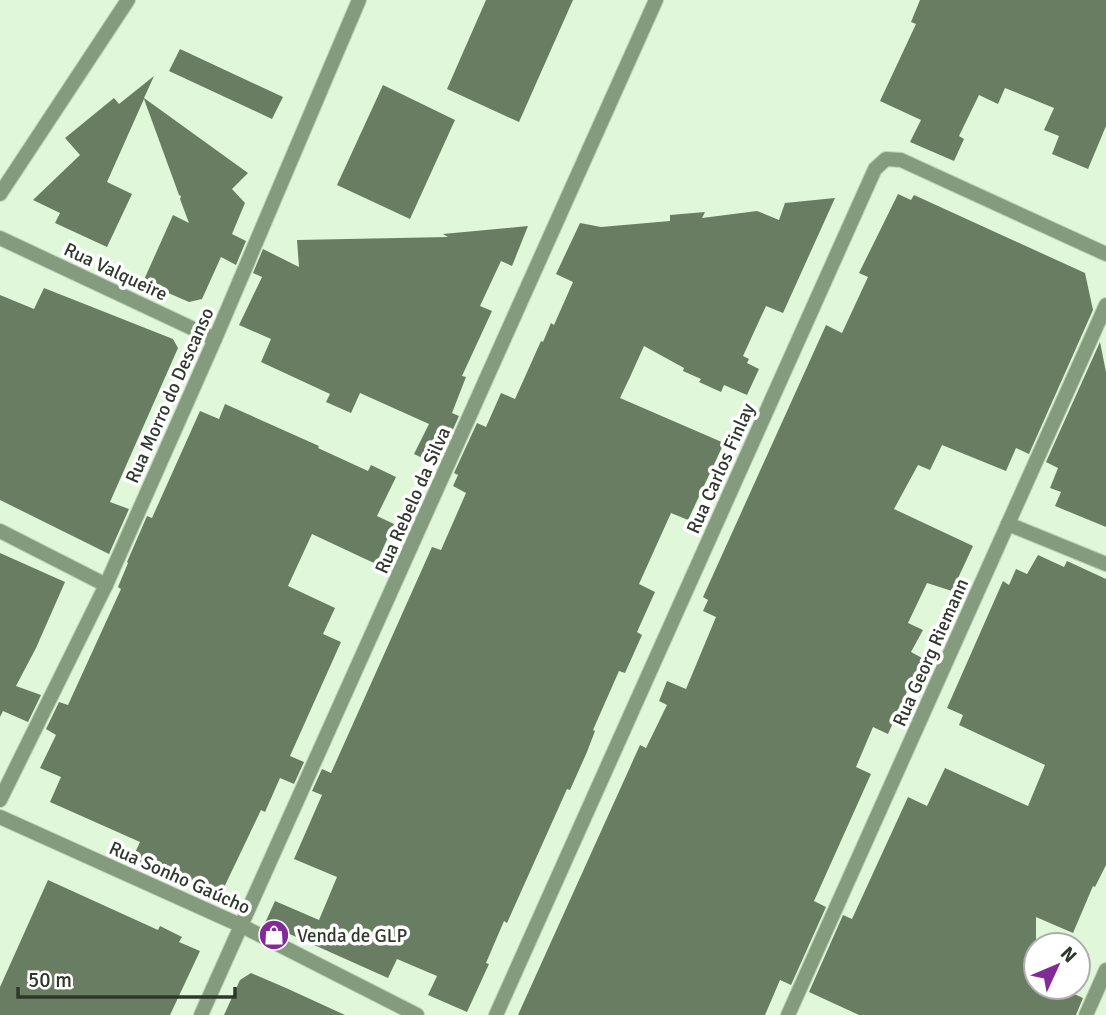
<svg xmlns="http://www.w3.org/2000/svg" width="1106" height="1015" viewBox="0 0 1106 1015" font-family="Signika,sans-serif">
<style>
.building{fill:#697d63}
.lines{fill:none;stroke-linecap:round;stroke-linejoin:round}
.minor-casing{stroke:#bdd1b7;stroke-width:16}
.tertiary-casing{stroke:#bdd1b7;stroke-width:16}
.minor{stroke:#849c7d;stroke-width:14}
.tertiary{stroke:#849c7d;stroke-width:14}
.labels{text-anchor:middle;stroke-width:7;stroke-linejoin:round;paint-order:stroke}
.street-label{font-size:19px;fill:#2f382d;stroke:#fff}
.poi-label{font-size:19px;fill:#2f382d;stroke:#fff;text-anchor:start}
</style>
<rect width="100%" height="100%" fill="#e0f7da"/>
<g class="building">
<polygon points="486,0 573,0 519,122 447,89"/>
<polygon points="920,0 1106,0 1106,126 1088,169 1052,154 1059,136 1044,130 1054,108 1005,88 998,104 979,95 959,136 964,139 954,161 910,142 921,120 880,101 916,24 911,22"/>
<polygon points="180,49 283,97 272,119 169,71"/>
<polygon points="154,76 144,98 248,173 232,189 245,203 232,234 246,241 236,265 221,257 202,299 189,302 143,282 173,215 189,223 180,199 181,196 179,195 144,99 107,182 132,194 107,247 55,223 60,213 33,200 80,155 65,138 114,98 119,104"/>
<polygon points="383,85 455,120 410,219 337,185"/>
<polygon points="898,194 911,200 914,195 1085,273 1093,310 1029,454 1016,448 1006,471 942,445 930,470 918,465 894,509 973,546 952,591 927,583 908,623 923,630 911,652 922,658 888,734 873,727 856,767 871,774 814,901 826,907 791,985 780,980 765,1015 518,1015 640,745 646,748 667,705 659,701 667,681 686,689 716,617 703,611 708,600 703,597 826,325 842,333 868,277 859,273"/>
<polygon points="835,198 783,313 766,306 743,356 749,359 747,363 759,369 747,395 724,385 721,392 699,382 701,379 683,371 684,368 644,346 630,377 620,398 724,443 688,520 671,513 639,584 655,592 637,632 642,635 625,673 619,671 593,730 595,731 587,752 570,790 567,789 507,923 504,921 486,963 489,964 467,1012 428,995 437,976 397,959 388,978 265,923 275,901 319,920 337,877 294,859 322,795 312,791 322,769 331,773 432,547 441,550 466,493 453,486 458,475 454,473 477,423 486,427 501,393 515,399 541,341 543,342 551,323 554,325 573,282 556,274 580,223 601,227 670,221 670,215 705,212 702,218 757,211 779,220 785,203"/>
<polygon points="528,226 512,266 501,261 480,306 492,311 462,376 466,377 452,413 459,416 437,465 414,454 429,424 360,393 351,413 326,402 330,394 261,362 271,339 239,325 262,277 253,273 263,249 299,267 297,240 448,237 443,234"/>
<polygon points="44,288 173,339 178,348 110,502 129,509 109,554 0,500 0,295 34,309"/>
<polygon points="1100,342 1106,372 1106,527 1055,506 1061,492 1050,488 1058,468 1046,462"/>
<polygon points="225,404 319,446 318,448 368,471 371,465 396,477 377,516 394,524 376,564 312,534 288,586 335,608 323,634 341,642 290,756 304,762 294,784 280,778 265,812 261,810 218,900 132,859 140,842 50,802 61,777 40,768 56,735 46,729 59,702 68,705 121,589 118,587 128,563 127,562 147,516 152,518 200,411 219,419"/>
<polygon points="0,553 65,582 36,648 16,686 41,695 28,722 3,711 0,717"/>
<polygon points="1038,555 1064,567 1067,561 1106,579 1106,865 1095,887 1093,886 1073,933 1036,917 1036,987 1059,987 1083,998 1076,1015 859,1015 809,992 843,915 852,919 908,797 927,806 945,768 1028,806 1045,765 959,725 963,715 947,708 1003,581 1009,585 1016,569 1027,574"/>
<polygon points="48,880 158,930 160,926 182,937 179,942 200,951 170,1015 0,1015 0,987"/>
<polygon points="251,973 286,988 345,1015 224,1015 240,980"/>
</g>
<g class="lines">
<g class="minor-casing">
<g id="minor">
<polyline points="0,194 128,0"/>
<polyline points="0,238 215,339"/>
<polyline points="1008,524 1106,564"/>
<polyline points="0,531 106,585"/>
<polyline points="0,800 106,585 215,339 359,0"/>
<polyline points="201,1015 656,0"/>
<polyline points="496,1015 875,169 886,159 901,160 1106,254"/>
<polyline points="788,1015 1106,305"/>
<polyline points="1086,1015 1106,970"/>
</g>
</g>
<g class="tertiary-casing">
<polyline id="tertiary" points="0,817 242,926 417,1015"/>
</g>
<use href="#minor" class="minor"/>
<use href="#tertiary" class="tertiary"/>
</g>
<defs>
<g id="shop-disc" transform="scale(1.575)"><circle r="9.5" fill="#822a97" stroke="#fff"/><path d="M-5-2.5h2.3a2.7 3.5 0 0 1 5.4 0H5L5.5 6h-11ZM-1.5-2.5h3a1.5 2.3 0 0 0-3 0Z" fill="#fff"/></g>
</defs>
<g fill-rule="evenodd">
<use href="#shop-disc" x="274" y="935"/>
</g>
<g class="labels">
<g class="street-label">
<text transform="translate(116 271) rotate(25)" y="7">Rua Valqueire</text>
<text transform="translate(169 395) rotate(-66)" y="7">Rua Morro do Descanso</text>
<text transform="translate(720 468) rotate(-66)" y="7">Rua Carlos Finlay</text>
<text transform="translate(412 500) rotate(-66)" y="7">Rua Rebelo da Silva</text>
<text transform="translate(930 652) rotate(-66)" y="7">Rua Georg Riemann</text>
<text transform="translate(180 877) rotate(24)" y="7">Rua Sonho Gaúcho</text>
</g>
<g class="poi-label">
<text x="297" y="942">Venda de GLP</text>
</g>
</g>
<g transform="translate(1057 966) rotate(46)"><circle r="33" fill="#ffffff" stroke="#acafab" stroke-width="2"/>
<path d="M0-5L12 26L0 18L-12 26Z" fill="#822a97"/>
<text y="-10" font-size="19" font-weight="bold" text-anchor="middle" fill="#2f382d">N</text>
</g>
<path d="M18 987v10h217v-10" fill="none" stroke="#2f382d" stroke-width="3.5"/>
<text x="28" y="987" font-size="21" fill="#2f382d" stroke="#ffffff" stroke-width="5" paint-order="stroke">50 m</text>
</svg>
